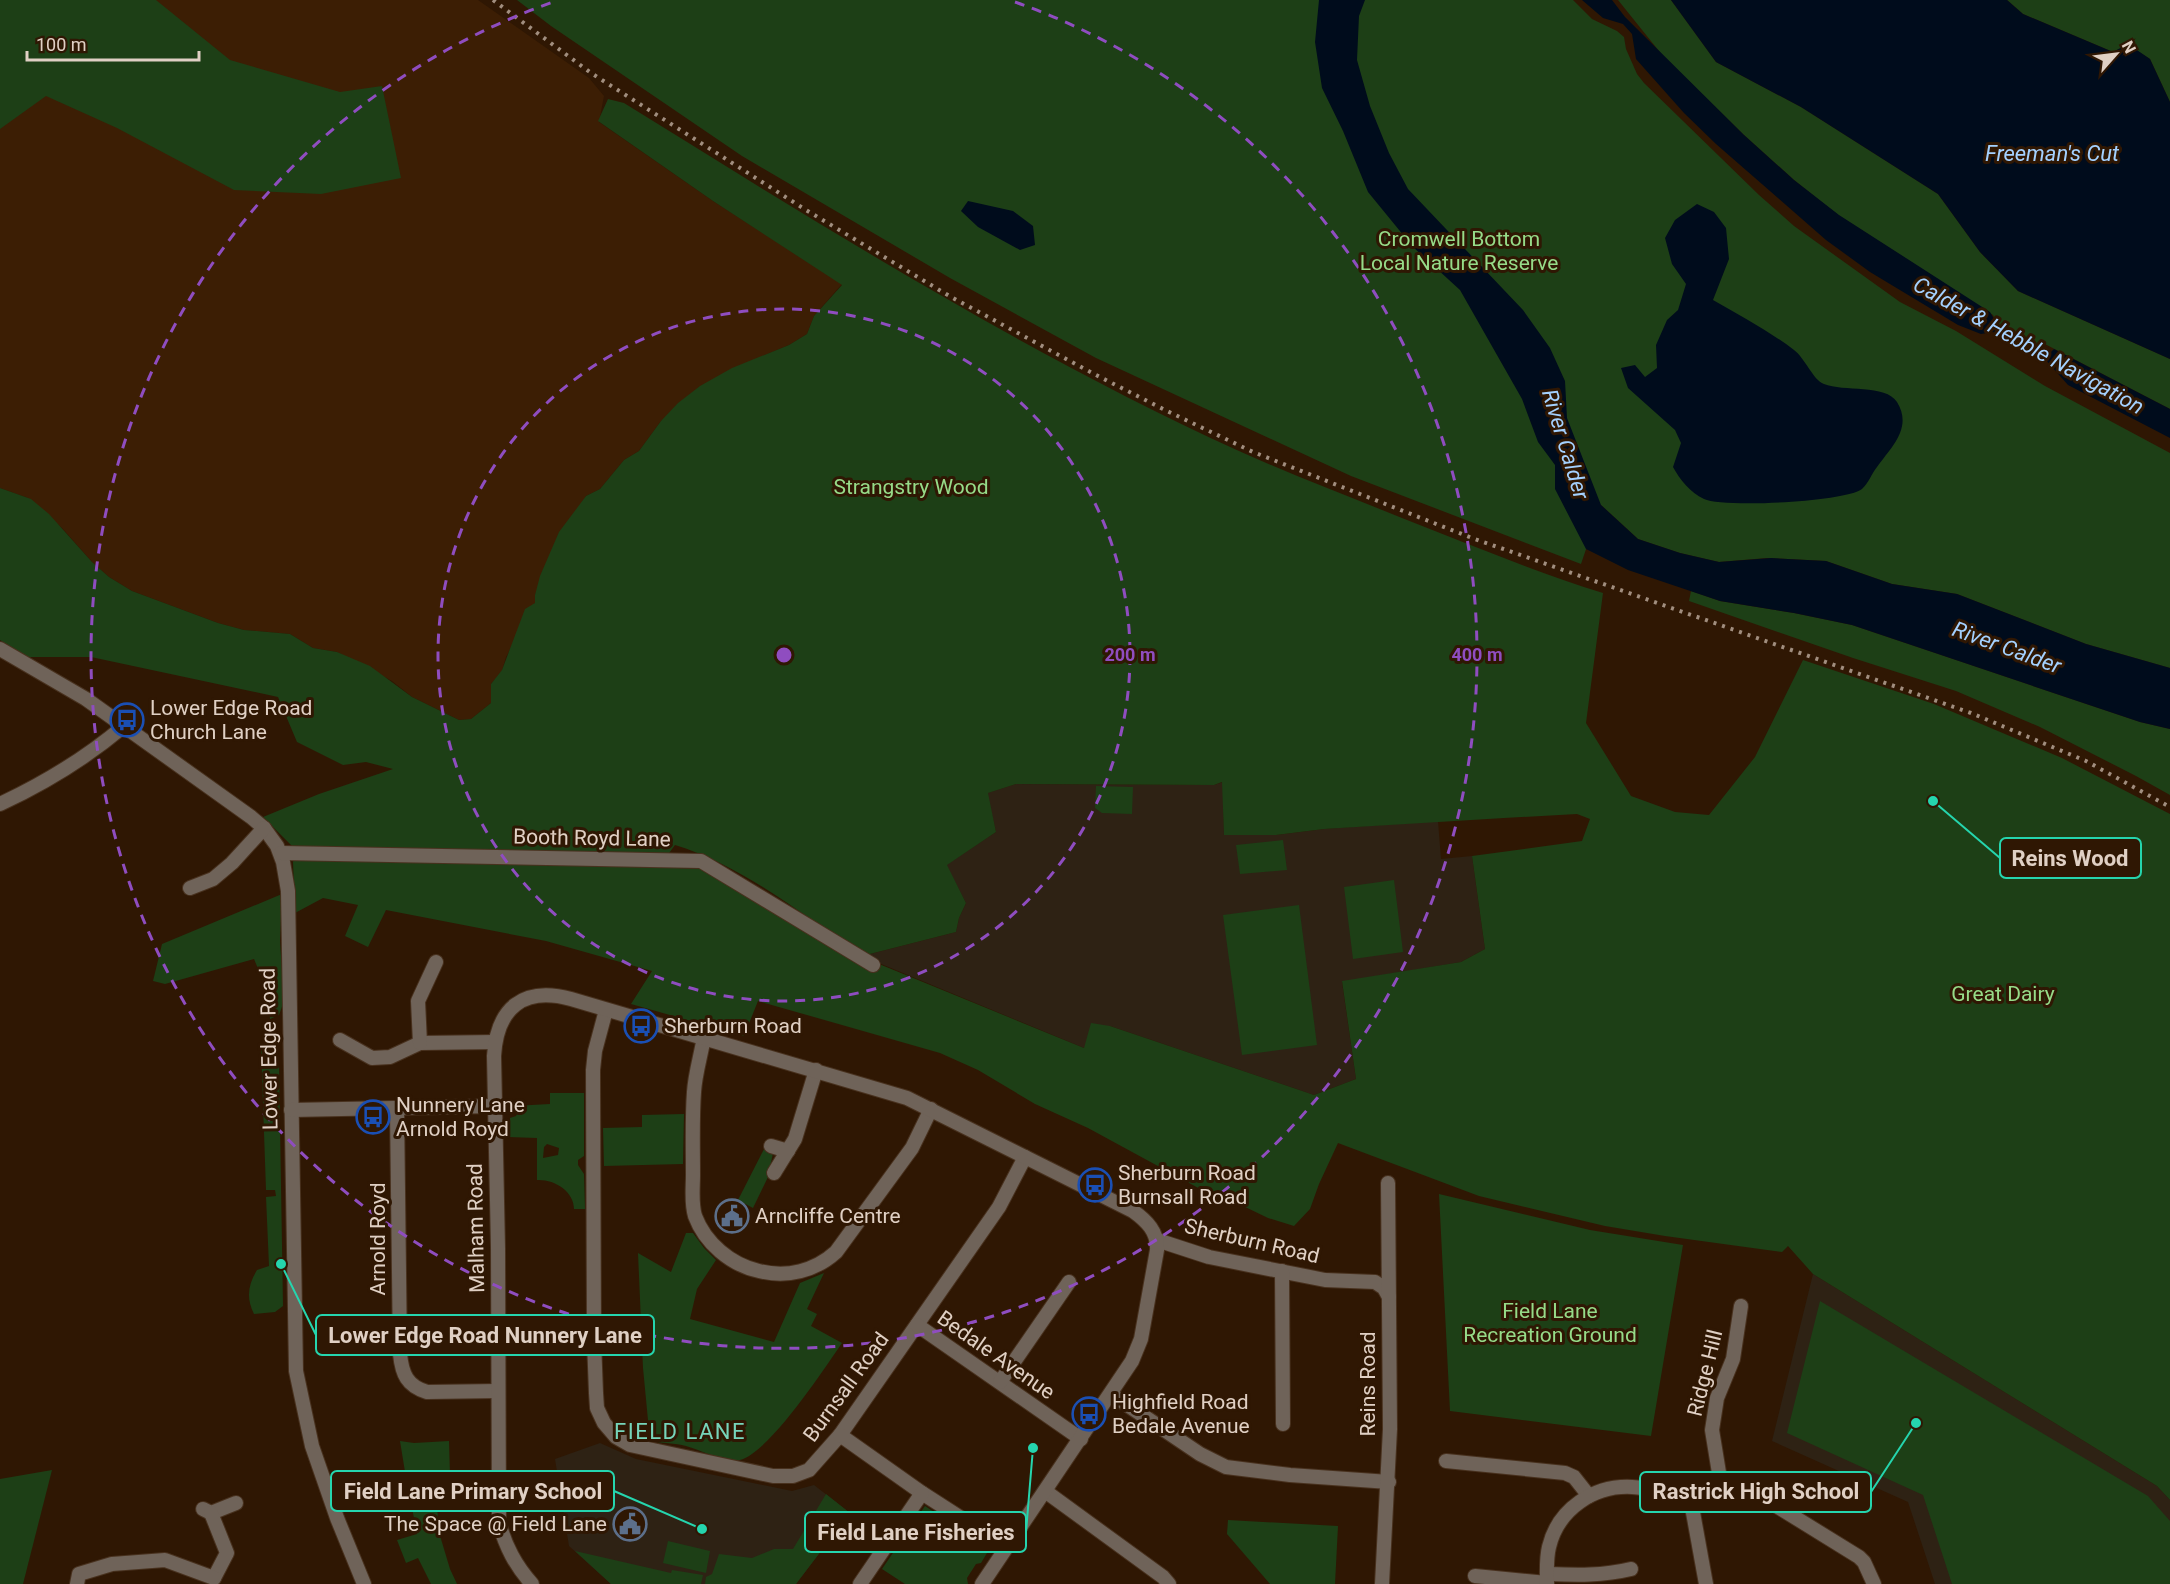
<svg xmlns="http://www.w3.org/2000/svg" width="2170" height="1584" viewBox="0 0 2170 1584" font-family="Roboto,sans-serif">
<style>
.built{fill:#3c1e04}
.education{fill:#2e2214}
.green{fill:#1d3f16;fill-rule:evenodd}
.water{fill:#000c1c}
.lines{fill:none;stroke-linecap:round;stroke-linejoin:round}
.minor-casing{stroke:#48311e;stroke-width:16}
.minor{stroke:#6f6359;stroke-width:14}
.rail{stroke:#a18e7f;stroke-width:4;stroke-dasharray:3 6;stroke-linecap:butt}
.ring{fill:none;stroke:#8f4dc0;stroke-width:3;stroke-dasharray:10 8}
.labels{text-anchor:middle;stroke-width:6;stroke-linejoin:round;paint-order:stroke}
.park-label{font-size:21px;fill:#96db88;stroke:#2f1703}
.poi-label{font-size:21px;fill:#e0d0c4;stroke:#2f1703;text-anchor:start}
.street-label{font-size:21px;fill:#e0d0c4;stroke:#2f1703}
.water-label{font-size:22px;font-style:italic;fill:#a4d1ff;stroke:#2f1703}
.neighbourhood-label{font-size:22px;letter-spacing:1.5px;fill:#76d5ba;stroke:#2f1703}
.centre{fill:#8f4dc0;stroke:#2f1703;stroke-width:3}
.ring-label{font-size:18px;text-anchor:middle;font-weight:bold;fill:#8f4dc0;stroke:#2f1703;stroke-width:6;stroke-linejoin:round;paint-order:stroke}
.leader{fill:none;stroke:#25d5ae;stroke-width:2}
.callout-dot{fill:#25d5ae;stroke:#2f1703;stroke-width:2}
.callout{fill:#2f1703;stroke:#25d5ae;stroke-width:2}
.callout-label{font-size:22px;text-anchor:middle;font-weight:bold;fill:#e0d0c4}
</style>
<rect width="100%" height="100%" fill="#2f1703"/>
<polygon class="built" points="0,0 478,0 589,78 604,96 599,122 713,201 842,284 814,316 807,334 789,345 765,355 661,421 639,451 624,460 600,489 586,496 535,595 535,603 506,657 502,671 491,684 491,703 471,719 459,720 412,697 392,681 337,652 313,648 290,634 244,630 218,623 132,591 109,577 92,562 62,528 28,498 0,488"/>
<g class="education">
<polygon points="1223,782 1224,835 1276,835 1324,829 1438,821 1441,859 1472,856 1485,949 1461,962 1342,982 1356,1079 1314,1095 1110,1026 1084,1048 862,956 956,932 959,918 966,903 946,865 996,832 987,793 1016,784 1214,785"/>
<polygon points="1813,1274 2157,1486 2170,1500 2170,1584 1935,1584 1908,1502 1772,1441"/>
<polygon points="600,1443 636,1459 792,1491 814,1485 850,1513 796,1584 611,1584 569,1546 555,1459"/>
</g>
<g class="green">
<polygon points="0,0 156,0 230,60 340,92 382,86 401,178 321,194 234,190 117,128 46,96 0,129"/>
<polygon points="517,0 1573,0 1592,19 1617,31 1624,37 1626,49 1637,74 1644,83 1759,195 1794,226 1900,302 1956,331 2045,386 2170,453 2170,668 2086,644 1957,594 1892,584 1826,561 1767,558 1719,562 1680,553 1638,539 1601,505 1581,564 1351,476 1096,358 950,278 742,156 551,26"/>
<polygon points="1618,0 1671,0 1716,62 1801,107 1938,194 1980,252 2018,291 2170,359 2170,409 2043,343 2037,345 1997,324 1993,315 1838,215 1794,180 1744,135 1663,56"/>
<polygon points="2007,0 2170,0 2170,102 2150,59 2128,45 2113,52 2023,14"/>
<path d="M608,99L624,103C824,227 1024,353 1239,451C1292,475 1348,496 1402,518C1469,544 1535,572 1603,593L1586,723L1631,796L1675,812L1709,815L1755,757L1803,660L1934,704L2062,758L2170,814V1500L2157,1486L1813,1274L1788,1246L1782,1252L1665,1236L1605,1226L1479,1196L1338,1143L1319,1184L1310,1209L1294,1226L1268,1218L1239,1204L1202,1190L1088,1128L1035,1104L978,1070L940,1053L758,1001L744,1036L631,1004L652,971L546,941L386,910L368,947L345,936L358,905L323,898L295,913L293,862L295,857L436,861L465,860L463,856H452L449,852L292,846L263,817L319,794L393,769L366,762L343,765L297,742L278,697L91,657H24L0,640V488L31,499L49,514L92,562L109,577L132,591L218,623L244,630L290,634L313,648L337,652L370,666L412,697L459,720L471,719L491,703V684L502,670L525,609L535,603V595L540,576L559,532L586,496L600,489L624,460L639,451L661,421L678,403L700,386L732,368L789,345L807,334L814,316L842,285L713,201L598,121ZM1222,782L1224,835H1276L1324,829L1504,818L1577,814L1590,819L1582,841L1472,856L1485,949L1461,962L1342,981L1356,1079L1314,1095L1110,1026L1091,1023L1084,1048L879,964L856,961L765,904L703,869L677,868L664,860L675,845C743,866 804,915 862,956L956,932L959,918L966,903L947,865L996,832L988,793L1016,784L1214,785Z"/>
<polygon points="1691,591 1720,601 1794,613 1852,625 2140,722 2170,729 2170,795 2136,776 2040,727 1956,691 1853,658 1689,601"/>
<polygon points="1096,786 1133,787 1132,814 1102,813 1095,808"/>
<polygon points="1283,840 1287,870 1240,874 1236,845"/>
<polygon points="1394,880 1403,952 1353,959 1344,887"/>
<polygon points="282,894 280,941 284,1001 279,1015 270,1019 266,988 254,959 165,984 153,981 162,944"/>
<polygon points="1299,905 1317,1045 1242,1055 1223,915"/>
<path d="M261,1047L270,1052L279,1064L283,1306L275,1312L254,1314C246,1298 248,1285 257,1270L269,1266L266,1197L276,1196L275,1190H266Z"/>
<path d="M550,1093H584V1156L578,1160V1165L584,1174L585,1209H574C574,1191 554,1179 537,1180V1138L506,1137L510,1118L516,1116L518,1112L513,1106L550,1104ZM547,1144L559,1148L558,1155L543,1158L544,1147Z"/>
<polygon points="684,1114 683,1164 604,1166 603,1128 642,1127 642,1115"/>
<polygon points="764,1149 767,1149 773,1153 768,1177 753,1208 738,1200"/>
<polygon points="1439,1194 1590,1230 1683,1245 1651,1436 1450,1411"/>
<path d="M686,1233H693L704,1248L716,1260L697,1289L690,1319L774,1342L800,1283L824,1273L807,1309L817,1314L811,1326L842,1343C824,1369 769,1453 740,1460C725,1463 701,1450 686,1446C675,1443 662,1443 650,1441L643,1368L638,1253L671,1272Z"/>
<polygon points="1820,1301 2148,1496 2170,1521 2170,1584 1952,1584 1923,1495 1787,1433"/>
<polygon points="400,1441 414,1443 449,1441 450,1475 434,1476 438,1518 435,1519 450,1569 457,1584 431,1584 418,1558 406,1563 397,1540 417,1534 409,1492 402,1493 400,1479 406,1478"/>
<polygon points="52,1470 23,1584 0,1584 0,1479"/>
<polygon points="826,1494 850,1513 796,1584 705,1584 706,1577 712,1574 719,1554 752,1558 774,1549 793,1549"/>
<polygon points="925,1506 946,1520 941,1529 968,1546 973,1539 986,1548 987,1553 981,1563 976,1564 967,1578 968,1584 905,1584 882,1569"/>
<polygon points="1228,1520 1338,1526 1335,1584 1270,1584 1227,1534"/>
<polygon points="668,1541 710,1551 706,1573 663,1563"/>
<polygon points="575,1551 671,1573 672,1570 703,1575 701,1584 611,1584"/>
</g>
<g class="water">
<polygon points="1319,0 1365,0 1359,16 1357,60 1370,106 1389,153 1408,189 1523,310 1550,348 1565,381 1567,418 1601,505 1638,539 1680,553 1719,562 1771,558 1826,561 1892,584 1957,594 2086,644 2170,668 2170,729 2140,722 1852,625 1794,613 1720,601 1628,570 1586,549 1555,489 1555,465 1538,442 1522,399 1460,290 1413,247 1368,192 1343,131 1322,88 1315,42"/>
<polygon points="1582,0 1612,0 1625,17 1744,135 1794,180 1839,215 1990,312 1997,324 2050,353 2054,349 2170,409 2170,438 2068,385 2044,358 1993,332 1981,334 1958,325 1870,272 1826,240 1716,144 1684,113 1636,59 1632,34 1623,24 1603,18"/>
<polygon points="1671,0 2007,0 2023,14 2113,52 2128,44 2150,59 2170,102 2170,359 2018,291 1980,252 1938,194 1801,107 1716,62"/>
<polygon points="968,201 1013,211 1033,226 1035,245 1020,250 978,227 961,211"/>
<path d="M1697,204L1714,212L1726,228L1729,259L1713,300C1741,316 1769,331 1794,350C1805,358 1813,380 1824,384C1843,392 1886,384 1897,402C1913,428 1891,447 1877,467C1872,473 1868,484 1862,489C1845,502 1723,508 1704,499C1690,492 1680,480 1673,467L1681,443L1675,430L1628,388L1621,368L1635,365L1645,377L1657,368L1656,345L1667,320L1678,310L1686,284L1672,264L1665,238L1675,220Z"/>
</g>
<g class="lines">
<g class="minor-casing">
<g id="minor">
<polyline points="0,649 86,699 251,817 264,828 277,846 283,862 288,891 296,1371 312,1446 337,1518 364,1584"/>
<path d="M0,804C45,783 86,758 124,726"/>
<polyline points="281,853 701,861 873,965"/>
<polyline points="190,888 213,879 232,863 264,828"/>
<polyline points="606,1010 595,1051 593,1070 594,1341 596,1393 597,1408 604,1423 616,1437 630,1445 773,1476 793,1476 809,1470 840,1435 999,1207 1025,1157"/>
<path d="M704,1037C701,1055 695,1074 694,1092C692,1119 693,1147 693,1175C693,1188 691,1203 695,1216C705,1243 731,1265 759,1271C787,1278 815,1271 836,1252L912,1148L931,1109"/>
<polyline points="340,1040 372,1058 390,1057 420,1043 495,1042"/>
<polyline points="420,1043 418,1001 436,962"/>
<path d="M397,1109L400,1354C402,1374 407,1386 427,1392L498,1391"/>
<polyline points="291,1110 495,1106"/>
<polyline points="771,1146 788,1151"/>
<polyline points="774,1173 795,1139 816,1070"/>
<polyline points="1157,1240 1209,1257 1325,1280 1375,1282 1384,1288 1389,1297"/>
<polyline points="1282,1271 1283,1424"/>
<polyline points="917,1325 1081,1439"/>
<polyline points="1000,1382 1069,1282"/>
<polyline points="1111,1394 1200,1454 1226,1467 1290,1475 1389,1482"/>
<polyline points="840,1435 922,1493 1006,1547"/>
<polyline points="1446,1461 1565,1473 1574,1477 1589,1496"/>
<polyline points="1721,1485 1712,1430 1717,1398 1733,1359 1741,1306"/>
<polyline points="1045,1491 1163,1577 1169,1584"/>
<polyline points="1690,1496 1706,1584"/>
<polyline points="203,1509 211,1513 236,1503"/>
<polyline points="211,1513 227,1553 214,1578"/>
<path d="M1547,1574C1576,1575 1602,1576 1631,1569"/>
<polyline points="1475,1576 1547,1583"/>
<polyline points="77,1584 79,1574 112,1564 165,1560 214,1578"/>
<path d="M532,1584C515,1565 506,1547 499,1523L498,1248L494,1056C497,1008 523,986 571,999L907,1098L1133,1211C1147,1221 1158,1232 1157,1250L1141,1339L1132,1361L982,1584"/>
<polyline points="860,1584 922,1493"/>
<polyline points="1382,1584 1390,1429 1388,1183"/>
<path d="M1547,1584C1547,1572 1546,1559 1549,1547C1558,1509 1594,1485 1632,1487C1651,1488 1668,1494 1687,1496C1693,1496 1699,1493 1704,1491C1721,1485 1732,1484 1749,1489L1859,1557L1864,1562L1874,1584"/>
</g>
</g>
<use href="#minor" class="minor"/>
<polyline class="rail" points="493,0 591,73 806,210 951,297 1096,375 1167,411 1253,452 1472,538 1971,713 2086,761 2170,807"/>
</g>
<g class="ring">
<circle cx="784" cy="655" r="346"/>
<path d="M1015 2A693 693 0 1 1 553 2"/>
</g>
<defs>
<g id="bus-ring" transform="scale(1.725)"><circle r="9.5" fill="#2f1703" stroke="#1a4fb4" stroke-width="1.5"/><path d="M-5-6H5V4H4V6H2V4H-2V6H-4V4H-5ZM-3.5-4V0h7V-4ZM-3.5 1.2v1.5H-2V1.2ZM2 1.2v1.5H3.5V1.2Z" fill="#1a4fb4"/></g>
<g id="civic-ring" transform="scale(1.725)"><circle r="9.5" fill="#2f1703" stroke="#5c6f8a" stroke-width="1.5"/><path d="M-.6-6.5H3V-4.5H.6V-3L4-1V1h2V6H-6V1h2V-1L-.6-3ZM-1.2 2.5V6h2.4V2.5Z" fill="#5c6f8a"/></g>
</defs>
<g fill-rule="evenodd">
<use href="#bus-ring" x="127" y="720"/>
<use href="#bus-ring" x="641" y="1026"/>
<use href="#bus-ring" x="373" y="1117"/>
<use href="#bus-ring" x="1095" y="1185"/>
<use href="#civic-ring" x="732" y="1216"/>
<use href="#bus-ring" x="1089" y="1414"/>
<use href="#civic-ring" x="630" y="1524"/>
</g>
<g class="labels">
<g class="park-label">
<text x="1459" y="246">Cromwell Bottom<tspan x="1459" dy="24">Local Nature Reserve</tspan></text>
<text x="911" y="494">Strangstry Wood</text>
<text x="2003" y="1001">Great Dairy</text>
<text x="1550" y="1318">Field Lane<tspan x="1550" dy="24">Recreation Ground</tspan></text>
</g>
<g class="poi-label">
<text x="150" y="715">Lower Edge Road<tspan x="150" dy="24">Church Lane</tspan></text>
<text x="664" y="1033">Sherburn Road</text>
<text x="396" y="1112">Nunnery Lane<tspan x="396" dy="24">Arnold Royd</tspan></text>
<text x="1118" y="1180">Sherburn Road<tspan x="1118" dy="24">Burnsall Road</tspan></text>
<text x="755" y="1223">Arncliffe Centre</text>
<text x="1112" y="1409">Highfield Road<tspan x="1112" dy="24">Bedale Avenue</tspan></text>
<text x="607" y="1531" text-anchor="end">The Space @ Field Lane</text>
</g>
<g class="street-label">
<text transform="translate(592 838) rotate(1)" y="7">Booth Royd Lane</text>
<text transform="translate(269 1049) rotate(-91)" y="7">Lower Edge Road</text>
<text transform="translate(476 1228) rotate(-91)" y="7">Malham Road</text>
<text transform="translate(378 1239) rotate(-90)" y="7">Arnold Royd</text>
<text transform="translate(1252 1241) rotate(13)" y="7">Sherburn Road</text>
<text transform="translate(996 1355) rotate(35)" y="7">Bedale Avenue</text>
<text transform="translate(1705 1373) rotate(-76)" y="7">Ridge Hill</text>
<text transform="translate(1368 1384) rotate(-90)" y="7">Reins Road</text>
<text transform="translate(846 1387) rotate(-54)" y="7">Burnsall Road</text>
</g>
<g class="water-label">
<text x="2052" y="161">Freeman's Cut</text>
<text transform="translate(2029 345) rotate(29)" y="8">Calder &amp; Hebble Navigation</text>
<text transform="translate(1566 444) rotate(73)" y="8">River Calder</text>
<text transform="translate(2007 647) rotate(20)" y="8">River Calder</text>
</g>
<g class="neighbourhood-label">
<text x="680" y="1439">FIELD LANE</text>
</g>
</g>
<circle cx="784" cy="655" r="9" class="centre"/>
<g class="ring-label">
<text x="1130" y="661">200 m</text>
<text x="1477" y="661">400 m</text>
</g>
<path class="leader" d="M1933 801L2000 858M281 1264L316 1335M702 1529L614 1491M1916 1423L1871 1492M1033 1448L1026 1532"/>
<g class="callout-dot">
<circle cx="1933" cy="801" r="6"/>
<circle cx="281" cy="1264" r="6"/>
<circle cx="702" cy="1529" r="6"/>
<circle cx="1916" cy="1423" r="6"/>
<circle cx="1033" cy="1448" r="6"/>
</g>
<g class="callout">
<rect x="2000" y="838" width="141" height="40" rx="6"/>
<rect x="316" y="1315" width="338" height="40" rx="6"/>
<rect x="331" y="1471" width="283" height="40" rx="6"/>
<rect x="1640" y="1472" width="231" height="40" rx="6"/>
<rect x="805" y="1512" width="221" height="40" rx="6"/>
</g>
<g class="callout-label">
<text x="2070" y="866">Reins Wood</text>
<text x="485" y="1343">Lower Edge Road Nunnery Lane</text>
<text x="473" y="1499">Field Lane Primary School</text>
<text x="1756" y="1499">Rastrick High School</text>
<text x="916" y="1540">Field Lane Fisheries</text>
</g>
<g transform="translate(2116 54) rotate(62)" stroke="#2f1703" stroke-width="4.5" paint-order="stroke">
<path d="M0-4.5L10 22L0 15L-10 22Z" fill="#e0d0c4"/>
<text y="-9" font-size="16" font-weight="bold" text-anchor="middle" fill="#e0d0c4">N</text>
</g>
<path d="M27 51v9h172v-9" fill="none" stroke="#e0d0c4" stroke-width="3"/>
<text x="36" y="51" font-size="18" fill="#e0d0c4" stroke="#2f1703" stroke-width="4.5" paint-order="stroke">100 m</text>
</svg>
